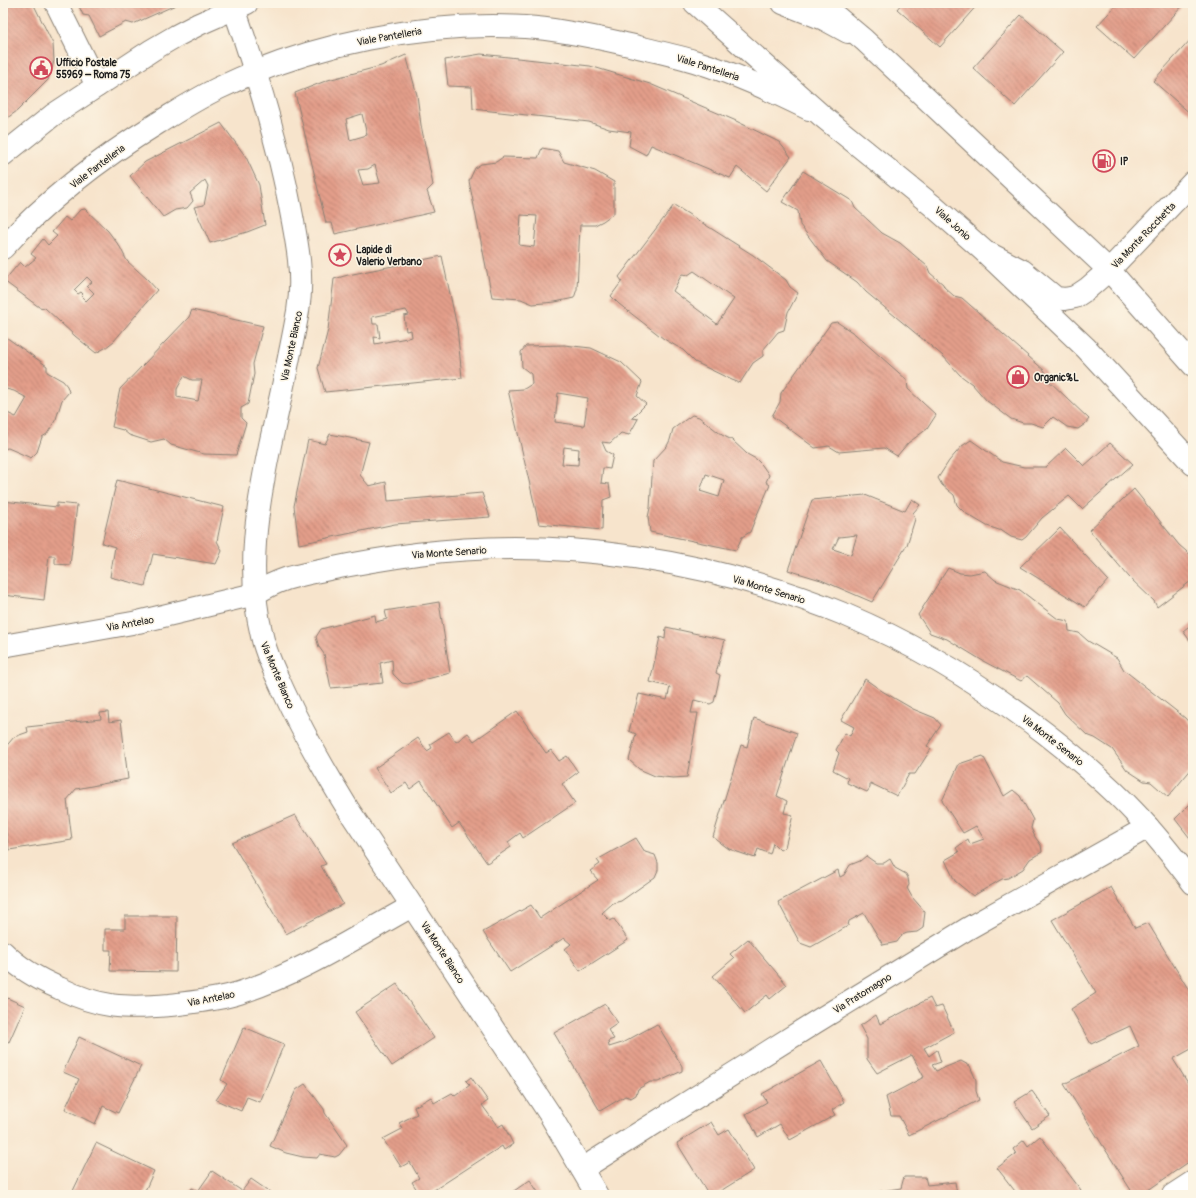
<svg xmlns="http://www.w3.org/2000/svg" width="1196" height="1198" viewBox="0 0 1196 1198" font-family="Pangolin,sans-serif">
<style>
.building{fill:url(#building-back-hatch);fill-rule:evenodd}
.lines{fill:none;stroke-linecap:round;stroke-linejoin:round}
.street-casing{stroke:#8a8074;stroke-width:24}
.secondary-casing{stroke:#8a8074;stroke-width:24}
.primary-casing{stroke:#8a8074;stroke-width:24}
.street{stroke:#fff;stroke-width:22}
.secondary{stroke:#fff;stroke-width:22}
.primary{stroke:#fff;stroke-width:22}
.labels{text-anchor:middle;stroke-width:3;stroke-linejoin:round;paint-order:stroke}
.street-label{font-size:10px;fill:#1c1c1c;stroke:#fcf5e5}
.poi-label{font-size:10px;font-weight:bold;fill:#1c1c1c;stroke:#fcf5e5;text-anchor:start}
</style>
<defs>
<pattern id="building-back-hatch" width="6" height="6" patternUnits="userSpaceOnUse"><rect width="6" height="6" fill="#e39e8a"/><path d="M-1 5l2 2M0 0l6 6M5-1l2 2" fill="none" stroke="#b78070"/></pattern>
</defs>
<rect width="100%" height="100%" fill="#fcf5e5"/>
<filter id="ink" filterUnits="userSpaceOnUse"><feTurbulence type="fractalNoise" baseFrequency=".025" numOctaves="2"/><feDisplacementMap in="SourceGraphic" scale="8" xChannelSelector="R" yChannelSelector="G"/><feConvolveMatrix kernelMatrix="1 2 1 2 8 2 1 2 1" color-interpolation-filters="sRGB"/></filter>
<filter id="wash" filterUnits="userSpaceOnUse"><feTurbulence type="fractalNoise" baseFrequency=".012" numOctaves="4" result="noise"/><feDisplacementMap in="SourceGraphic" scale="16" xChannelSelector="R" yChannelSelector="G"/><feGaussianBlur stdDeviation="0.9" result="paint"/><feColorMatrix in="noise" values="0 0 0 0 0 0 0 0 0 0 0 0 0 0 0 0 0 1.4 0 .05"/><feComposite in="paint" operator="in"/></filter>
<g filter="url(#wash)">
<rect width="100%" height="100%" fill="#f7e4cc"/>
<g id="blocks">
<g class="building">
<polygon points="3,3 33,3 53,44 54,61 48,80 17,111 3,121"/>
<polygon points="81,3 180,3 133,24 126,22 99,36 89,16 83,15 78,4"/>
<polygon points="902,3 979,3 940,47 897,9"/>
<polygon points="1118,3 1185,3 1134,59 1097,26"/>
<polygon points="1021,15 1063,52 1015,106 973,68"/>
<polygon points="1193,37 1193,114 1192,115 1153,81"/>
<polygon points="481,54 590,66 650,84 734,120 779,142 791,157 766,191 737,167 730,178 651,145 646,155 629,146 631,132 609,129 589,122 473,109 472,87 448,86 445,60"/>
<path d="M406,55L417,95L421,125L433,185L427,191L434,212L335,234L332,223H326L295,93L328,80L381,66ZM362,114L367,135L350,140L346,119ZM375,165L380,183L363,185L358,170L368,169Z"/>
<polygon points="221,123 246,157 259,185 265,225 247,232 210,243 194,207 204,205 208,186 205,180 190,193 193,201 187,208 175,210 163,217 130,176 145,162"/>
<path d="M542,148L558,151L564,162L595,171L614,182V213L603,221L595,225H580L577,289L574,298L555,302L533,304L521,299L492,297L469,181L475,168L481,164L496,162L503,157L538,158ZM521,215L537,216L534,247L519,245Z"/>
<polygon points="803,171 852,201 855,208 882,233 900,243 927,266 930,273 943,284 944,287 954,296 962,298 1045,371 1046,378 1089,419 1085,424 1078,429 1067,427 1053,417 1043,427 1031,423 1023,423 1011,419 987,401 972,384 960,375 943,356 866,292 857,282 827,261 800,225 798,211 782,202"/>
<path d="M674,205L753,255L786,280L790,287L798,293L788,312L784,330L778,332L763,350V356L753,363L740,383L732,380L695,362L683,350L664,339L619,304L611,296L622,281L619,277ZM694,271L734,299L717,324L673,291L682,274L688,275Z"/>
<path d="M85,209L108,231L120,247L127,261L147,279L157,290L114,341L105,348L96,353L75,336L45,308L39,307L4,281L20,262L25,267L36,258L31,254L43,239L48,245L57,236L52,232L65,217L70,221L80,210ZM87,277L92,282L87,286L94,293L86,301L81,296L83,294L81,292L78,294L74,290Z"/>
<path d="M442,256L457,327L462,378L325,392L318,368L328,330L334,279L348,275ZM406,310L409,315L404,316L406,331L411,330L412,337L375,344L374,337L380,338L378,324H373L372,317Z"/>
<path d="M192,310L263,326L253,364L254,374L248,404L241,408V418L246,423L236,455L204,454L171,445L164,439L151,442L129,435L123,430L112,427L120,389L189,317ZM184,376L192,380H202L198,401L177,397V389Z"/>
<polygon points="837,322 855,334 907,380 908,389 936,415 927,429 908,443 897,456 884,448 839,452 829,446 815,448 772,416 780,402 781,393 831,323"/>
<polygon points="3,335 47,366 47,372 63,381 67,386 69,392 62,400 56,419 47,434 42,437 37,452 31,458 8,448 3,449 3,411 16,417 27,398 14,391 6,389 5,385 3,387"/>
<path d="M564,345L591,348L621,362L642,382L637,396L646,404L632,418L638,419L629,435L621,433L610,443L602,442L606,451L613,455L610,469L603,468L601,483L609,484L611,497L603,500L602,530L539,524L508,390L524,389L532,384L531,374L522,367L521,352L526,346ZM558,393L588,398L584,426L555,422ZM564,447L579,449L578,465L562,464Z"/>
<path d="M692,415L699,417L722,435L732,440L747,454L756,459L762,465L769,475L766,482L770,485L756,517L750,532L742,537L736,550L650,532L648,517L650,508L653,461L667,446L670,440L673,429ZM706,474L724,480L719,497L700,491Z"/>
<polygon points="330,434 369,442 360,475 369,486 386,482 388,501 482,493 490,517 395,524 299,544 294,506 308,440 325,444"/>
<polygon points="971,440 1002,462 1024,467 1046,467 1066,448 1084,466 1110,443 1133,464 1082,509 1069,496 1042,518 1026,537 1022,540 1011,537 1002,531 987,526 965,513 957,505 954,495 942,485 938,478 949,461 962,446"/>
<polygon points="117,480 224,507 217,541 222,551 216,564 153,554 145,586 110,577 115,547 102,543"/>
<polygon points="1134,489 1179,545 1193,557 1193,578 1191,581 1157,607 1154,601 1129,577 1089,530"/>
<path d="M865,495L905,511L912,499L920,505L913,513L915,519L907,545L872,602L821,580L788,570L812,500ZM857,535L851,555L833,549L839,537Z"/>
<polygon points="3,501 57,507 57,503 77,505 70,565 55,564 55,556 49,556 44,600 3,595"/>
<polygon points="1060,528 1108,580 1085,607 1020,567"/>
<polygon points="948,568 960,573 970,574 985,571 995,580 1020,590 1058,619 1068,621 1069,631 1079,633 1088,641 1117,658 1124,670 1185,718 1193,727 1193,767 1168,797 1151,782 1144,781 1127,770 1112,749 1095,738 1087,735 1065,714 1058,703 1027,676 1021,681 983,661 947,639 930,633 918,615"/>
<polygon points="439,602 450,673 408,684 402,683 393,674 392,660 380,663 383,683 331,688 324,654 319,647 316,637 321,629 375,615 376,622 387,619 385,611"/>
<polygon points="1193,623 1193,645 1183,631"/>
<polygon points="666,627 725,640 716,673 720,675 714,702 710,704 694,700 691,713 698,713 687,777 673,778 655,776 639,769 629,760 636,734 629,731 639,694 667,700 670,687 650,682 660,637 665,639"/>
<polygon points="865,679 882,691 913,709 935,718 941,725 927,746 931,749 915,774 909,774 897,796 870,783 870,788 867,792 847,783 848,778 833,770 839,753 836,750 845,733 850,736 854,727 841,720"/>
<polygon points="517,711 546,753 551,750 559,761 567,756 578,772 562,784 575,803 523,838 520,833 508,842 511,847 487,863 459,823 452,828 421,781 410,789 406,783 391,793 375,768 418,738 427,751 432,748 430,744 449,732 456,742 468,733 474,741"/>
<polygon points="108,712 109,722 121,720 128,779 76,789 67,800 72,840 9,850 3,815 3,750 14,737 28,732 27,727 101,719 100,713"/>
<polygon points="754,718 797,733 777,796 787,801 784,813 793,815 785,847 780,850 773,843 770,854 758,849 755,858 729,849 713,837 741,745 747,747"/>
<polygon points="983,756 1004,796 1013,790 1020,796 1033,820 1031,828 1035,837 1041,845 1042,852 1030,859 1023,869 1008,878 1002,879 973,896 955,881 945,860 959,852 956,848 968,839 970,844 984,839 976,826 963,833 942,801 959,764"/>
<polygon points="1193,801 1193,842 1175,819"/>
<polygon points="295,815 326,864 321,866 343,904 286,934 232,843"/>
<polygon points="636,838 645,852 655,855 658,863 658,870 655,877 621,901 613,903 602,913 610,921 614,919 628,940 580,971 565,949 571,944 564,938 510,972 483,932 531,905 540,918 598,880 590,871 600,864 597,860"/>
<polygon points="866,856 876,863 884,863 890,859 895,868 906,874 908,878 909,885 907,888 912,897 925,912 923,928 917,932 907,933 902,935 897,942 883,945 864,913 849,921 848,926 811,947 800,943 778,902 838,870 840,877 844,875 850,865 860,861"/>
<polygon points="1111,887 1135,928 1148,923 1190,992 1193,991 1193,1048 1173,1059 1193,1091 1193,1159 1141,1195 1134,1195 1064,1084 1139,1046 1130,1026 1091,1044 1071,1009 1096,993 1052,920"/>
<polygon points="125,916 177,916 176,972 110,971 111,950 105,950 105,929 125,929"/>
<polygon points="748,939 787,985 770,999 767,995 745,1013 713,976 734,958 730,954"/>
<polygon points="397,984 434,1038 392,1066 355,1012"/>
<polygon points="3,996 25,1006 9,1042 7,1041 3,1050"/>
<polygon points="930,998 935,1008 942,1006 954,1032 924,1048 929,1056 937,1050 941,1062 932,1065 936,1071 961,1061 970,1066 976,1080 976,1091 979,1100 909,1135 899,1116 891,1116 886,1097 924,1077 912,1055 877,1073 867,1059 867,1039 860,1026 876,1015 880,1024"/>
<polygon points="605,1004 618,1023 608,1030 614,1039 608,1041 609,1047 622,1043 657,1024 682,1066 682,1071 658,1082 650,1082 638,1089 636,1095 631,1098 625,1096 600,1111 554,1033"/>
<polygon points="244,1027 284,1044 260,1102 247,1097 241,1111 216,1100 227,1084 221,1080"/>
<polygon points="79,1037 141,1066 118,1113 103,1106 95,1124 65,1109 79,1079 63,1072"/>
<polygon points="821,1061 844,1102 832,1110 835,1115 790,1140 780,1124 758,1137 746,1114 767,1102 762,1094"/>
<polygon points="471,1077 488,1101 482,1105 498,1127 503,1124 513,1144 504,1150 502,1146 431,1192 428,1195 420,1195 412,1182 419,1178 410,1162 401,1167 383,1139 402,1129 399,1123 417,1114 414,1107 431,1097 434,1103 452,1093 455,1096 470,1085 466,1081"/>
<polygon points="305,1084 324,1109 325,1113 347,1145 339,1155 335,1157 320,1154 317,1158 303,1157 286,1153 270,1146 296,1090"/>
<polygon points="1032,1091 1050,1116 1032,1128 1014,1102"/>
<polygon points="711,1122 719,1135 729,1129 754,1170 714,1195 709,1195 677,1143"/>
<polygon points="1040,1136 1081,1190 1078,1195 1018,1195 997,1168 1016,1154 1013,1149 1024,1140 1028,1146"/>
<polygon points="96,1143 154,1171 143,1195 71,1195"/>
<polygon points="212,1171 242,1191 251,1179 270,1192 268,1195 187,1195 192,1188 198,1191"/>
<polygon points="904,1177 925,1177 927,1185 955,1182 957,1195 877,1195 876,1192 901,1188"/>
<polygon points="530,1180 540,1195 508,1195"/>
</g>
</g>
</g>
<g filter="url(#ink)">
<use href="#blocks" fill-opacity="0" stroke="#8a8074" stroke-width="1"/>
<g class="lines">
<g class="street-casing">
<g id="street">
<polyline points="56,3 97,86"/>
<path d="M234,8C257,74 277,139 290,206C297,242 304,276 298,311C290,356 280,400 270,445C257,508 246,572 262,636C266,655 275,672 283,690C302,731 324,770 348,809L549,1113L597,1195"/>
<polyline points="990,254 1023,271 1056,298 1065,299 1075,297 1087,289 1109,270 1193,182"/>
<path d="M3,646L138,622L255,594C281,577 300,575 329,569C358,563 388,558 417,554C561,536 712,560 846,615C917,645 984,686 1045,733C1077,758 1108,784 1136,814C1156,835 1175,859 1193,883"/>
<path d="M3,952C19,968 38,979 59,988C100,1008 125,1009 170,1005C193,1002 217,1000 239,993C301,973 356,937 412,906"/>
<polyline points="582,1169 814,1023 967,929 1148,827"/>
<polyline points="1173,1195 1193,1182"/>
</g>
</g>
<g class="secondary-casing">
<g id="secondary">
<polyline points="783,3 824,19 848,32"/>
<polyline points="3,155 53,115 152,50 176,36 199,24 247,3"/>
<path d="M3,248C48,199 101,158 158,123C178,111 198,98 219,88C310,44 424,21 525,27C557,29 590,36 621,43C646,49 670,54 694,61C734,73 772,91 809,109"/>
</g>
</g>
<g class="primary-casing">
<g id="primary">
<polyline points="695,3 822,116 933,206 984,251 1086,348 1193,464"/>
<polyline points="820,3 864,40 1109,270 1193,365"/>
</g>
</g>
<use href="#street" class="street"/>
<use href="#secondary" class="secondary"/>
<use href="#primary" class="primary"/>
</g>
</g>
<defs>
<g id="civic-ring" transform="scale(1.15)"><circle r="9.5" fill="#fcf5e5" stroke="#d1495b" stroke-width="1.5"/><path d="M-.6-6.5H3V-4.5H.6V-3L4-1V1h2V6H-6V1h2V-1L-.6-3ZM-1.2 2.5V6h2.4V2.5Z" fill="#d1495b"/></g>
<g id="fuel-ring" transform="scale(1.15)"><circle r="9.5" fill="#fcf5e5" stroke="#d1495b" stroke-width="1.5"/><path d="M-5.5-6h7V0h2V4h1.3V-2.5L3-4.5l.8-.8L6-3V5H2.5V1h-1V6h-7ZM-4.2-4.7v3.2H.2V-4.7Z" fill="#d1495b"/></g>
<g id="sight-ring" transform="scale(1.15)"><circle r="9.5" fill="#fcf5e5" stroke="#d1495b" stroke-width="1.5"/><path d="M0-6L1.8-2.2L6-1.7L2.9 1.2L3.7 5.4L0 3.3L-3.7 5.4L-2.9 1.2L-6-1.7L-1.8-2.2Z" fill="#d1495b"/></g>
<g id="shop-ring" transform="scale(1.15)"><circle r="9.5" fill="#fcf5e5" stroke="#d1495b" stroke-width="1.5"/><path d="M-5-2.5h2.3a2.7 3.5 0 0 1 5.4 0H5L5.5 6h-11ZM-1.5-2.5h3a1.5 2.3 0 0 0-3 0Z" fill="#d1495b"/></g>
</defs>
<g fill-rule="evenodd">
<use href="#civic-ring" x="41" y="68"/>
<use href="#fuel-ring" x="1104" y="161"/>
<use href="#sight-ring" x="340" y="255"/>
<use href="#shop-ring" x="1018" y="377"/>
</g>
<g class="labels">
<g class="street-label">
<text transform="translate(389 36) rotate(-10)" y="4">Viale Pantelleria</text>
<text transform="translate(708 67) rotate(18)" y="4">Viale Pantelleria</text>
<text transform="translate(97 166) rotate(-37)" y="4">Viale Pantelleria</text>
<text transform="translate(953 223) rotate(42)" y="4">Viale Jonio</text>
<text transform="translate(1143 235) rotate(-46)" y="4">Via Monte Rocchetta</text>
<text transform="translate(291 346) rotate(-78)" y="4">Via Monte Bianco</text>
<text transform="translate(449 552) rotate(-4)" y="4">Via Monte Senario</text>
<text transform="translate(769 589) rotate(17)" y="4">Via Monte Senario</text>
<text transform="translate(130 623) rotate(-10)" y="4">Via Antelao</text>
<text transform="translate(278 675) rotate(67)" y="4">Via Monte Bianco</text>
<text transform="translate(1053 740) rotate(38)" y="4">Via Monte Senario</text>
<text transform="translate(443 952) rotate(57)" y="4">Via Monte Bianco</text>
<text transform="translate(862 993) rotate(-32)" y="4">Via Pratomagno</text>
<text transform="translate(211 998) rotate(-11)" y="4">Via Antelao</text>
</g>
<g class="poi-label">
<text x="56" y="66">Ufficio Postale<tspan x="56" dy="12">55969 – Roma 75</tspan></text>
<text x="1120" y="165">IP</text>
<text x="356" y="253">Lapide di<tspan x="356" dy="12">Valerio Verbano</tspan></text>
<text x="1034" y="381">Organic%L</text>
</g>
</g>
<rect width="1196" height="1198" fill="none" stroke="#fcf5e5" stroke-width="16"/>
</svg>
